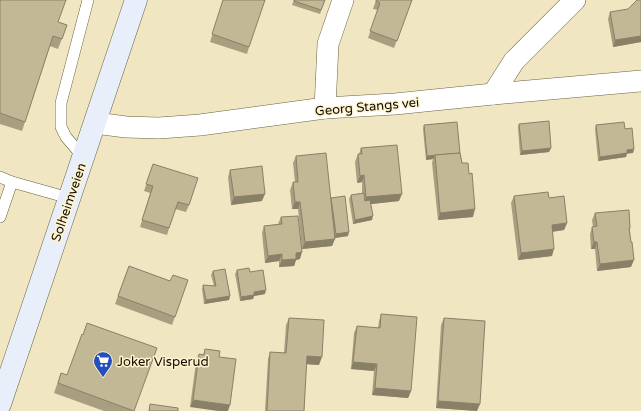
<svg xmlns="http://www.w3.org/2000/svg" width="641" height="411" viewBox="0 0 641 411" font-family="'Varela Round',sans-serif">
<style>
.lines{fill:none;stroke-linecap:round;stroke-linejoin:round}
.service-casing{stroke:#6c6242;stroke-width:12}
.minor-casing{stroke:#6c6242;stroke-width:22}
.secondary-casing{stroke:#6c6242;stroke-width:23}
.service{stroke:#fff;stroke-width:11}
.minor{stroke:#fff;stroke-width:21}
.secondary{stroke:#e9effa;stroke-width:22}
.wall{fill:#a89e80}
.shaded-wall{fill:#888168}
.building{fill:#c3b895;stroke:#888168}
.labels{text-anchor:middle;stroke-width:3;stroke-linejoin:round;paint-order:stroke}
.street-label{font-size:13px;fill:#110d03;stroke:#fff3cf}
.poi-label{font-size:13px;fill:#110d03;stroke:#fff3cf;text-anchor:start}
</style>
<rect width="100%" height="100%" fill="#f1e6c2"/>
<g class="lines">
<g class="service-casing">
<g id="service">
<polyline points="83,157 66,137 61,127 61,103 88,0"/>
<polyline points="0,177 12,182 69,198"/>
<polyline points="0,217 12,182"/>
</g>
</g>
<g class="minor-casing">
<g id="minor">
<polyline points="493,94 514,61 575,0"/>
<polyline points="325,108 328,44 343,0"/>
<polyline points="95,123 126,127 159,128 200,125 325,108 395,104 493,94 641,81"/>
</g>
</g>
<g class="secondary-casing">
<polyline id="secondary" points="0,404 136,0"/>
</g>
<use href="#service" class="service"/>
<use href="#minor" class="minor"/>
<use href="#secondary" class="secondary"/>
</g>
<g class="wall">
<polygon points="0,0 67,25 58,49 50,46 22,131 0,124"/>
<polygon points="223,0 249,47 247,54 210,42"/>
<polygon points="294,0 325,0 320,14 292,5"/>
<polygon points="376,0 412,0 394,48 368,38 378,10 373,9"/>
<polygon points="641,0 641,42 613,47 608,19 610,12 628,9"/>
<polygon points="519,124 551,148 549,152 520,155 518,127"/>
<polygon points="424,125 460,153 473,217 438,220 432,163 433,159 426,160 423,129"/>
<polygon points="596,125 625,129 634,149 633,153 627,153 626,157 598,161 595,129"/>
<polygon points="361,148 399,201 371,204 372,220 353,224 349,199 351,195 362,193 362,182 357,183 355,162 358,154 359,154"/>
<polygon points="296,156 331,199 331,198 348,236 335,238 332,246 302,249 298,209 292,209 290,190 293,182 295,182 293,163"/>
<polygon points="153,164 189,205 186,212 175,209 167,235 140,227 150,193 144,191"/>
<polygon points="230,170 262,201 231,205 228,177"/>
<polygon points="514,196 549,198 567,223 564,230 552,232 552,256 518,260 511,203"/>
<polygon points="595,213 630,229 631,267 597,271 595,249 591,249 590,234 592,227 593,227 592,220"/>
<polygon points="281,217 300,259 296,260 294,266 279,267 279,261 265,263 262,233 264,226 278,224"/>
<polygon points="129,266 170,281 188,280 172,325 115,304"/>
<polygon points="237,270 250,272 265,294 254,296 253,299 240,301 235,274"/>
<polygon points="213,271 230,296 229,300 204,304 202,289 203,285 214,286 211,275"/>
<polygon points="381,314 411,391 408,398 372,395 374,371 351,369 354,333 357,326 378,328 379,321"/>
<polygon points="289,318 319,365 306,364 304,411 265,411 268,359 270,352 284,353 286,325"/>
<polygon points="444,318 477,411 436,408 441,325"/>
<polygon points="205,349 220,351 190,407 196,362 199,354 203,355"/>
<polygon points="61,373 134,411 104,411 54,393"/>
</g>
<g class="shaded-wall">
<polygon points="641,36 641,42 613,47 615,40"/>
<polygon points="551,148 549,152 520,155 522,151"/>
<polygon points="634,149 633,153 625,154 627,150"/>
<polygon points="627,153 626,157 598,161 600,157"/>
<polygon points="435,155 433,159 426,160 427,156"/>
<polygon points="364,175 362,182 357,183 360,176"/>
<polygon points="265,194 262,201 231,205 234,197"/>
<polygon points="402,194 399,201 363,205 366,197"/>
<polygon points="295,202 300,202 298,209 292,209"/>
<polygon points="475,209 473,217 438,220 440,213"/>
<polygon points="373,216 372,220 353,224 355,220"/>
<polygon points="567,223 564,230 549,232 552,225"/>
<polygon points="349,232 348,236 334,238 336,234"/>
<polygon points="335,239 332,246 302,249 305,242"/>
<polygon points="594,242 597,242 595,249 591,249"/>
<polygon points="554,249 552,256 518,260 521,253"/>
<polygon points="302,252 300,259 296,260 294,266 279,267 282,260 296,253"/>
<polygon points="282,254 279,261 265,263 268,256"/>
<polygon points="634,260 631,267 597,271 600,264"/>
<polygon points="266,290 265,294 254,296 253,299 240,301 241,297 254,292"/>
<polygon points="230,296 229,300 204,304 206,300"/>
<polygon points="307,356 322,357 319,365 304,364"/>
<polygon points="353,362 377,364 374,371 351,369"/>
<polygon points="375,388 411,391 408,398 372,395"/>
<polygon points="193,400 230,405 228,411 218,411 190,407"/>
<polygon points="438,401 480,404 477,411 436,408"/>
</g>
<g class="building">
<polygon points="0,0 66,0 58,22 67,25 62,39 53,36 25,122 0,113"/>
<polygon points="223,0 265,0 249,47 212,34"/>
<polygon points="294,0 325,0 321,10 294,1"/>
<polygon points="376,0 412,0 397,41 370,31 380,3 376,1"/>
<polygon points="637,0 641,0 641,36 615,40 610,12 628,9"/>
<polygon points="549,121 551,148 522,151 519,124"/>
<polygon points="457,122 460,153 427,156 424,125"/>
<polygon points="624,122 625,129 632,128 634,149 627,150 627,153 600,157 596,125"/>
<polygon points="397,145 402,194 366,197 364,175 360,176 358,154 362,154 361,148"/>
<polygon points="326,153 335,239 305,242 300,202 295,202 293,182 298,182 296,156"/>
<polygon points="460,153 462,163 468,163 469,174 472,173 475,209 440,213 435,155"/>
<polygon points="153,164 198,178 189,205 178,202 169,228 142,220 153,186 146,184"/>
<polygon points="262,166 265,194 234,197 230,170"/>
<polygon points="548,192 549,198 564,196 567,223 552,225 554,249 521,253 514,196"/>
<polygon points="364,193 365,201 370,200 373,216 355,220 351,195"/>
<polygon points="345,196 349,232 336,234 331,198"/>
<polygon points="629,210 630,228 629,228 631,242 632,242 634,260 600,264 597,242 594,242 592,227 597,226 595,213"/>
<polygon points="298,216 302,252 296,253 296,259 282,260 282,254 268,256 264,226 282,224 281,217"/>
<polygon points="129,266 170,281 173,275 188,280 175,317 118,296"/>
<polygon points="249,268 250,272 263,270 266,290 254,292 254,295 241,297 237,270"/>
<polygon points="225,269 230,296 206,300 203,285 216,286 213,271"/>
<polygon points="381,314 417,317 411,391 375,388 377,364 353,362 357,326 380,328"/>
<polygon points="289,318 324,320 322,357 307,356 304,411 267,411 270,352 286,353"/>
<polygon points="444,318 485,321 480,404 438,401"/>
<polygon points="87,323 157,348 134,411 58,383 61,373 67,375 82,334 83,335"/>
<polygon points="205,349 220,351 219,357 236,359 230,405 193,400 199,354 204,355"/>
<polygon points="150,404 178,408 178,411 149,411"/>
</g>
<defs>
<g id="supermarket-pin" transform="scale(1)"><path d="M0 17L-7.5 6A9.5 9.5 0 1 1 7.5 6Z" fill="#244fbe" stroke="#fff3cf"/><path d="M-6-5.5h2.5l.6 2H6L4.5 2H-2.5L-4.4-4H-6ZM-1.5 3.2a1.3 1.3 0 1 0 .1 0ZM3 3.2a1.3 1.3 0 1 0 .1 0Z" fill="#fff"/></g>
</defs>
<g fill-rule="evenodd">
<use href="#supermarket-pin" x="103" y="361"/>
</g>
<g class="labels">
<g class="street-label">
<text transform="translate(367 106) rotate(-5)" y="5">Georg Stangs vei</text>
<text transform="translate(68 202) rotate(-71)" y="5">Solheimveien</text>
</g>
<g class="poi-label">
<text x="117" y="366">Joker Visperud</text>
</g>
</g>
</svg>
